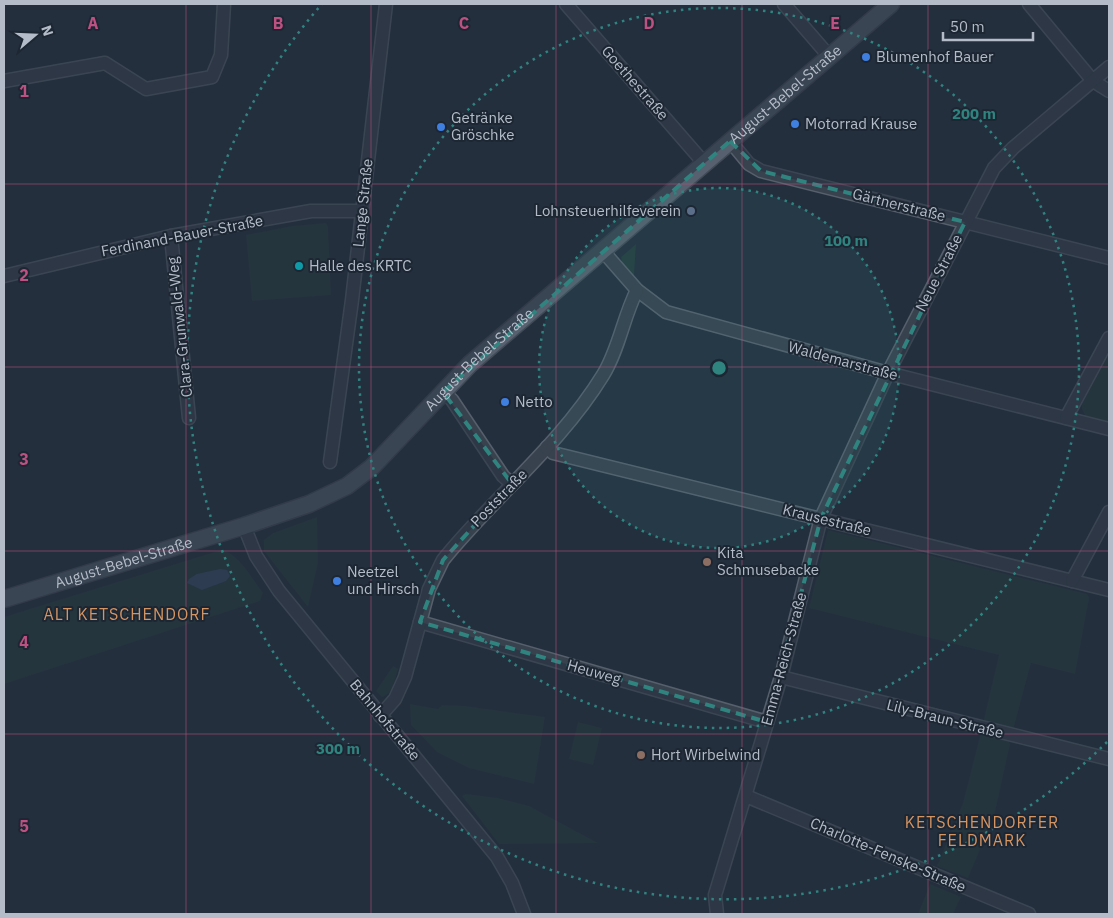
<svg xmlns="http://www.w3.org/2000/svg" width="1113" height="918" viewBox="0 0 1113 918" font-family="'IBM Plex Sans',sans-serif">
<style>
.green{fill:#263c3f}
.water{fill:#394c67}
.lines{fill:none;stroke-linecap:round;stroke-linejoin:round}
.minor-casing{stroke:#565f6c;stroke-width:15}
.major-casing{stroke:#414a57;stroke-width:19}
.minor{stroke:#38414e;stroke-width:12}
.major{stroke:#56606e;stroke-width:16}
.marked{fill:none;stroke:#308480;stroke-width:4;stroke-dasharray:10 6;stroke-linejoin:round}
.grid{fill:none;stroke:#bd5182;stroke-width:1;stroke-opacity:0.55}
.ring{fill:none;stroke:#308480;stroke-width:2.5;stroke-dasharray:2.5 5}
.shop-dot{fill:#3f7fe0;stroke:#1d2633;stroke-width:2}
.service-dot{fill:#5c6f8a;stroke:#1d2633;stroke-width:2}
.culture-dot{fill:#0f9aa8;stroke:#1d2633;stroke-width:2}
.education-dot{fill:#8d6e63;stroke:#1d2633;stroke-width:2}
.labels{text-anchor:middle;stroke-width:4;stroke-linejoin:round;paint-order:stroke}
.poi-label{font-size:15px;fill:#b4bcc9;stroke:#1d2633;text-anchor:start}
.street-label{font-size:15px;fill:#b4bcc9;stroke:#1d2633}
.neighbourhood-label{font-size:16px;letter-spacing:1px;fill:#d59563;stroke:#1d2633}
.grid-label{font-size:16px;text-anchor:middle;font-weight:bold;fill:#bd5182;stroke:#1d2633;stroke-width:4;stroke-linejoin:round;paint-order:stroke}
.centre{fill:#308480;stroke:#1d2633;stroke-width:2.5}
.ring-label{font-size:15px;text-anchor:middle;font-weight:bold;fill:#308480;stroke:#1d2633;stroke-width:4;stroke-linejoin:round;paint-order:stroke}
</style>
<rect width="100%" height="100%" fill="#242f3e"/>
<g class="green">
<polygon points="326,223 328,227 331,295 252,301 246,235 292,226"/>
<polygon points="636,244 634,276 622,262 621,257"/>
<polygon points="1109,354 1109,423 1086,417 1082,409 1082,404"/>
<polygon points="317,517 318,563 308,607 264,551 264,540 273,533"/>
<polygon points="828,530 1087,594 1089,598 1075,674 1031,663 1013,730 983,723 999,655 809,608"/>
<path d="M221,550C240,554 252,579 263,593L260,601L4,684V617Z"/>
<path d="M393,666L398,669C394,680 394,693 382,697L376,691Z"/>
<polygon points="410,704 438,709 442,705 465,706 545,717 534,784 469,768 437,752 411,725"/>
<polygon points="578,722 602,728 593,765 569,759"/>
<polygon points="984,732 1007,738 1010,744 994,816 968,878 937,866 963,803 980,736"/>
<polygon points="466,794 498,798 529,806 598,843 499,844 462,796"/>
<polygon points="930,884 961,897 953,914 918,914"/>
</g>
<polygon class="water" points="220,569 227,570 230,576 226,581 202,590 187,583 189,579 197,574"/>
<g class="lines">
<g class="minor-casing">
<g id="minor">
<polyline points="566,4 704,163"/>
<polyline points="784,4 829,56"/>
<polyline points="1029,4 1093,81 1109,91"/>
<polyline points="4,81 105,63 146,89 212,77 221,55 224,4"/>
<polyline points="730,141 749,164 761,171 1109,258"/>
<polyline points="171,236 189,418"/>
<polyline points="602,250 637,290 666,312 888,373 1109,429"/>
<polyline points="4,276 171,236 311,211 362,211"/>
<polyline points="443,392 452,400 503,476 512,484"/>
<polyline points="1066,418 1109,338"/>
<polyline points="547,447 553,453 1109,590"/>
<polyline points="330,462 352,300 386,4"/>
<polyline points="244,526 256,556 279,591 497,857 512,883 524,914"/>
<polyline points="1072,581 1109,512"/>
<polyline points="420,622 767,722"/>
<polyline points="781,677 1109,759"/>
<path d="M380,716L395,699L405,677L429,589L443,560C494,497 560,445 603,375C619,349 623,318 637,290"/>
<polyline points="746,796 1029,914"/>
<polyline points="717,914 715,895 781,677 821,518 888,373 994,168 1013,148 1109,67"/>
</g>
</g>
<g class="major-casing">
<g id="major">
<path id="s1" d="M4,599L244,526L309,504L347,486L372,467L470,364L891,4"/>
</g>
</g>
<use href="#minor" class="minor"/>
<use href="#major" class="major"/>
</g>
<path d="M0 0H1113V918H0ZM730,141L761,171L965,222L821,518L767,722L420,622L443,560L512,484L443,392Z" fill="#242f3e" fill-opacity=".55" fill-rule="evenodd"/>
<path class="marked" d="M730,141L761,171L965,222L821,518L767,722L420,622L443,560L512,484L443,392Z"/>
<path class="grid" d="M186,4V914M371,4V914M556,4V914M742,4V914M928,4V914M4,184H1109M4,367H1109M4,551H1109M4,734H1109"/>
<circle cx="719" cy="368" r="180" fill="#308480" fill-opacity=".12"/>
<g class="ring">
<circle cx="719" cy="368" r="180"/>
<circle cx="719" cy="368" r="360"/>
<path d="M1107 742A539 539 0 0 1 322 4"/>
</g>
<g class="shop-dot">
<circle cx="866" cy="57" r="5"/>
<circle cx="795" cy="124" r="5"/>
<circle cx="441" cy="127" r="5"/>
<circle cx="505" cy="402" r="5"/>
<circle cx="337" cy="581" r="5"/>
</g>
<circle class="service-dot" cx="691" cy="211" r="5"/>
<circle class="culture-dot" cx="299" cy="266" r="5"/>
<g class="education-dot">
<circle cx="707" cy="562" r="5"/>
<circle cx="641" cy="755" r="5"/>
</g>
<g class="labels">
<g class="poi-label">
<text x="876" y="62">Blumenhof Bauer</text>
<text x="451" y="123">Getränke<tspan x="451" dy="17">Gröschke</tspan></text>
<text x="805" y="129">Motorrad Krause</text>
<text x="681" y="216" text-anchor="end">Lohnsteuerhilfeverein</text>
<text x="309" y="271">Halle des KRTC</text>
<text x="515" y="407">Netto</text>
<text x="717" y="558">Kita<tspan x="717" dy="17">Schmusebacke</tspan></text>
<text x="347" y="577">Neetzel<tspan x="347" dy="17">und Hirsch</tspan></text>
<text x="651" y="760">Hort Wirbelwind</text>
</g>
<g class="street-label">
<text transform="translate(635 83) rotate(49)" y="5">Goethestraße</text>
<text dy="5" stroke="none"><textPath href="#s1" startOffset="950">August-Bebel-Straße</textPath></text>
<text transform="translate(363 203) rotate(-84)" y="5">Lange Straße</text>
<text transform="translate(899 205) rotate(14)" y="5">Gärtnerstraße</text>
<text transform="translate(182 236) rotate(-11)" y="5">Ferdinand-Bauer-Straße</text>
<text transform="translate(939 273) rotate(-63)" y="5">Neue Straße</text>
<text transform="translate(180 327) rotate(-96)" y="5">Clara-Grunwald-Weg</text>
<text dy="5" stroke="none"><textPath href="#s1" startOffset="545">August-Bebel-Straße</textPath></text>
<text transform="translate(843 361) rotate(15)" y="5">Waldemarstraße</text>
<text transform="translate(499 498) rotate(-46)" y="5">Poststraße</text>
<text transform="translate(827 520) rotate(14)" y="5">Krausestraße</text>
<text dy="5" stroke="none"><textPath href="#s1" startOffset="125">August-Bebel-Straße</textPath></text>
<text transform="translate(784 659) rotate(-75)" y="5">Emma-Reich-Straße</text>
<text transform="translate(594 672) rotate(16)" y="5">Heuweg</text>
<text transform="translate(945 719) rotate(14)" y="5">Lily-Braun-Straße</text>
<text transform="translate(385 720) rotate(50)" y="5">Bahnhofstraße</text>
<text transform="translate(888 855) rotate(23)" y="5">Charlotte-Fenske-Straße</text>
</g>
<g class="neighbourhood-label">
<text x="127" y="620">ALT KETSCHENDORF</text>
<text x="982" y="828">KETSCHENDORFER<tspan x="982" dy="18">FELDMARK</tspan></text>
</g>
</g>
<g class="grid-label">
<text x="93" y="29">A</text>
<text x="278" y="29">B</text>
<text x="464" y="29">C</text>
<text x="649" y="29">D</text>
<text x="835" y="29">E</text>
<text x="24" y="97">1</text>
<text x="24" y="281">2</text>
<text x="24" y="465">3</text>
<text x="24" y="648">4</text>
<text x="24" y="832">5</text>
</g>
<circle cx="719" cy="368" r="8" class="centre"/>
<g class="ring-label">
<text x="974" y="119">200 m</text>
<text x="846" y="246">100 m</text>
<text x="338" y="754">300 m</text>
</g>
<rect width="1113" height="918" fill="none" stroke="#b4bcc9" stroke-width="10"/>
<g transform="translate(35 35) rotate(71)" stroke="#1d2633" stroke-width="4" paint-order="stroke">
<path d="M0-4L9 19L0 12L-9 19Z" fill="#b4bcc9"/>
<text y="-8" font-size="14" font-weight="bold" text-anchor="middle" fill="#b4bcc9">N</text>
</g>
<path d="M943 32v8h90v-8" fill="none" stroke="#b4bcc9" stroke-width="2.5"/>
<text x="950" y="32" font-size="15" fill="#b4bcc9" stroke="#1d2633" stroke-width="4" paint-order="stroke">50 m</text>
</svg>
